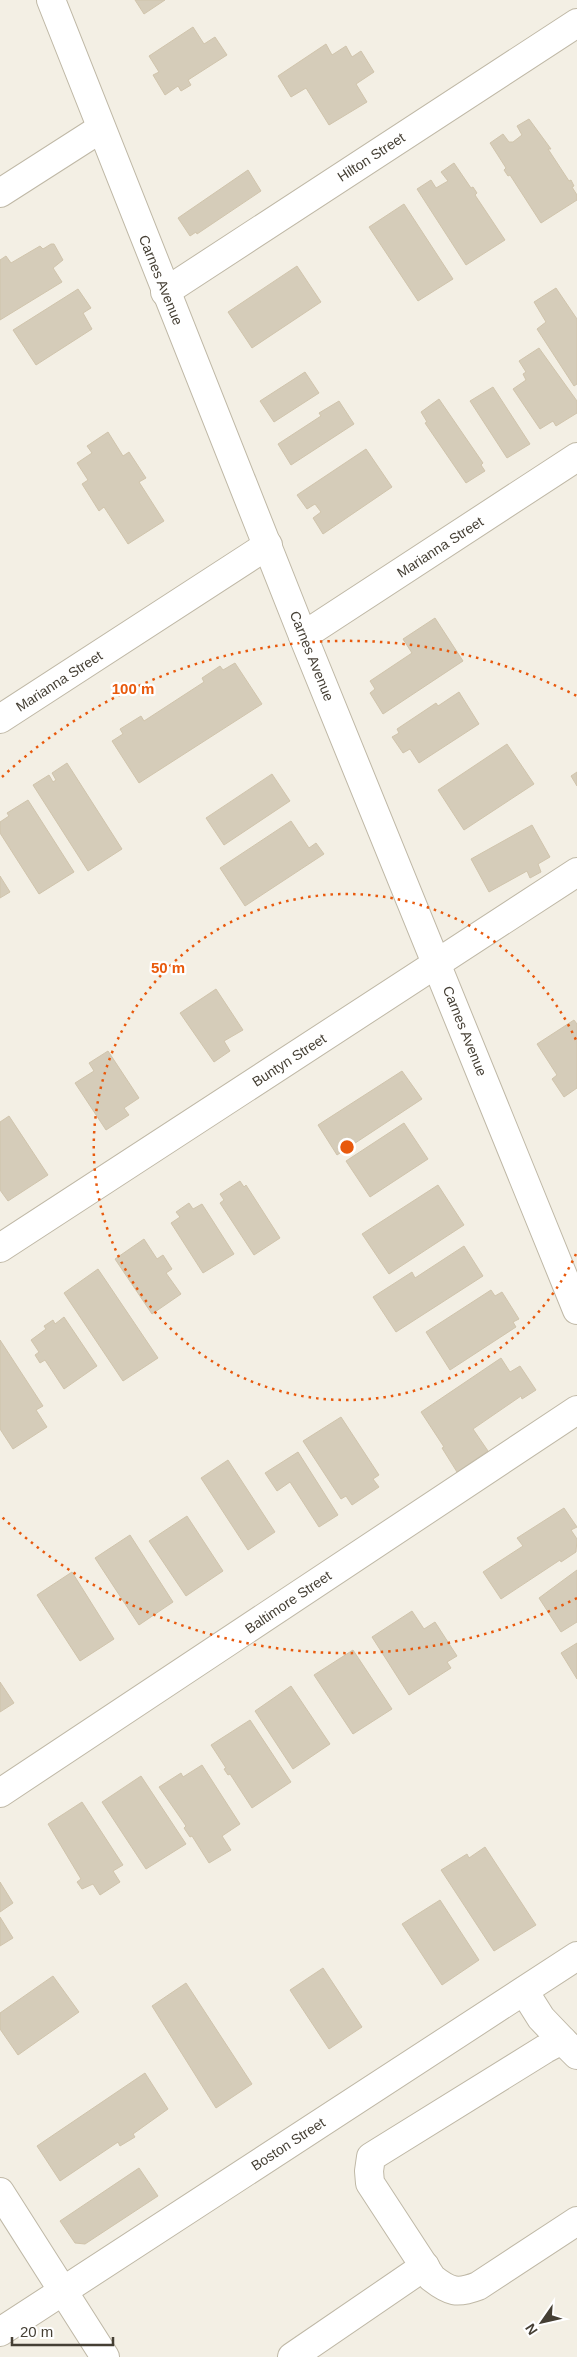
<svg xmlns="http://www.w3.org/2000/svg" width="577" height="2357" viewBox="0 0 577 2357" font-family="Arial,sans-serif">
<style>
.building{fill:#d5ccb9;stroke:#d0c4ac}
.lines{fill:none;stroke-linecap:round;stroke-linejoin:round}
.minor-casing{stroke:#bfb8a6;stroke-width:30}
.minor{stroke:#fff;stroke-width:28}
.ring{fill:none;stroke:#e8590c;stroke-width:2.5;stroke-dasharray:2.5 5}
.labels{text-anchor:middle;stroke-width:4.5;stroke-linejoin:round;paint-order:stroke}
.street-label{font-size:14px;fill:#453f34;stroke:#fff}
.centre{fill:#e8590c;stroke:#fff;stroke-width:2.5}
.ring-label{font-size:15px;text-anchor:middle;font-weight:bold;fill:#e8590c;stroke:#fff;stroke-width:4.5;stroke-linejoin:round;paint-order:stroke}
</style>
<rect width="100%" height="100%" fill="#f3efe4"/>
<g class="building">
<polygon points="135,0 165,0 144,14"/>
<polygon points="193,27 204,44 215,37 227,55 188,80 191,85 181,91 178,86 165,95 153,75 159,72 149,56"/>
<polygon points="326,44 332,55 346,46 352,57 361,51 374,72 356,84 367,102 329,125 306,88 291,97 278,76"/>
<polygon points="529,119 551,149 548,149 569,181 571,180 574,186 572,187 577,195 577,200 541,223 510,175 508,176 504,170 506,168 490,143 503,134 509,142 513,142 522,135 517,126"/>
<polygon points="454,163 471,188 473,187 477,193 475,195 505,240 466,265 417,189 431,180 436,188 448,181 441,172"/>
<polygon points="248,170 261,191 197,234 196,232 190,236 178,218"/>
<polygon points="404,204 453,279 418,301 369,227"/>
<polygon points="51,244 54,244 63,260 53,268 62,282 0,320 0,260 6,256 11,263 40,246 43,249"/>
<polygon points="297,266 321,302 252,348 228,312"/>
<polygon points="556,288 577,319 577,384 574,386 537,329 546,322 534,302"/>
<polygon points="78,289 91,308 83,313 92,329 36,365 13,330"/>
<polygon points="539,348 577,401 577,413 556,426 553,421 540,429 513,389 526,380 523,374 526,372 519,361"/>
<polygon points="305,372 319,393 274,422 260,401"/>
<polygon points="493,387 530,444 507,458 470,401"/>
<polygon points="439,399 483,463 481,465 485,471 466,483 425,423 427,422 421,412"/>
<polygon points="339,401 354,424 291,465 278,444 321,416 319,413"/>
<polygon points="108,432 123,456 129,452 146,478 139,482 164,521 128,544 104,507 99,511 82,484 88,480 77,463 92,453 87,446"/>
<polygon points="366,449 392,487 323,534 313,518 321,512 315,504 307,509 297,495"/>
<polygon points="435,618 463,661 383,714 370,693 375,689 370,681 412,653 403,639"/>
<polygon points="235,663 262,704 139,783 112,741 123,734 120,729 141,716 144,721 204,682 202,678 220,666 223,670"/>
<polygon points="459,692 479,724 419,763 410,749 403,753 392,737 399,733 397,729 436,703 438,706"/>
<polygon points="507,744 534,784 464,830 438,790"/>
<polygon points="67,763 122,849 88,871 33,785 49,775 53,782 56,780 52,773"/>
<polygon points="577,772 577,786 571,776"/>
<polygon points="272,774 290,801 224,845 206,818"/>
<polygon points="28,800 74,872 39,894 0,833 0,822 9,816 7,813"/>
<polygon points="291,821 309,848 316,843 324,854 245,906 220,868"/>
<polygon points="532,825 550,857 538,864 541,872 530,878 527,871 489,892 471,859"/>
<polygon points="0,876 10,892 0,898"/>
<polygon points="216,989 243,1030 224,1041 230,1051 214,1062 180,1013"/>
<polygon points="574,1020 577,1024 577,1088 564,1097 552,1079 557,1075 537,1044"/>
<polygon points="108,1051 139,1098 124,1108 129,1115 106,1130 75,1083 94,1071 89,1063"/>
<polygon points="402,1071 422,1099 337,1155 318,1125"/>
<polygon points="9,1116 48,1175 8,1201 0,1190 0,1122"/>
<polygon points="404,1123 428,1159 370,1197 346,1161"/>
<polygon points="240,1181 244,1187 246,1185 280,1238 254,1255 220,1203 224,1200 220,1194"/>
<polygon points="438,1185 464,1225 389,1274 362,1234"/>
<polygon points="189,1203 193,1209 202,1204 234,1254 203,1273 171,1223 180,1217 176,1212"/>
<polygon points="144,1239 157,1259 163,1255 172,1269 166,1273 181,1294 152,1314 115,1259"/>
<polygon points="464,1246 483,1276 396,1332 373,1297 412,1272 415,1278"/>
<polygon points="98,1269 158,1358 123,1381 64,1293"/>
<polygon points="491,1290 495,1296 502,1292 519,1319 513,1322 516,1327 450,1370 426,1332"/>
<polygon points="64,1317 97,1366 64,1389 45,1360 40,1363 35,1355 39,1352 31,1340 46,1329 44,1326 53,1320 55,1324"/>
<polygon points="0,1340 43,1406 36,1410 47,1427 13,1449 0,1429"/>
<polygon points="501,1358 510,1372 520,1366 536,1390 522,1399 521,1396 473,1429 488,1451 457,1472 442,1448 444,1447 421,1412"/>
<polygon points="341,1417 379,1475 373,1479 379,1487 352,1505 346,1496 341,1499 303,1441"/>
<polygon points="298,1452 338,1515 319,1527 290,1482 277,1491 265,1473"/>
<polygon points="228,1460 275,1532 248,1550 201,1478"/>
<polygon points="564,1508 577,1527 571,1530 577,1539 576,1552 561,1562 560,1560 501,1599 483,1572 523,1546 517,1538"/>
<polygon points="187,1516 223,1571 186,1596 149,1541"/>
<polygon points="130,1535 173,1602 139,1625 95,1558"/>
<polygon points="577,1570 577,1622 561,1632 539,1598"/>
<polygon points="72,1572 114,1639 80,1661 37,1595"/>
<polygon points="412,1611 424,1629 435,1622 457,1656 447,1662 451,1668 409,1695 372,1637"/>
<polygon points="577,1643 577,1679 561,1653"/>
<polygon points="353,1650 392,1709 353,1734 314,1675"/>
<polygon points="0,1682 14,1703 0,1712"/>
<polygon points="291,1686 330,1744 293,1769 255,1711"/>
<polygon points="250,1720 291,1782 252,1808 230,1774 228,1775 224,1769 226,1768 211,1745"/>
<polygon points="202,1765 240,1824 222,1836 231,1850 209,1863 192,1836 190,1837 184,1828 186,1826 159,1787 181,1773 183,1777"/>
<polygon points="141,1776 186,1844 146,1869 102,1802"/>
<polygon points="82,1802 123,1865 113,1871 120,1882 100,1895 93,1884 82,1889 77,1882 81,1879 48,1824"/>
<polygon points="485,1847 536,1925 494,1951 441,1870 467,1854 469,1858"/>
<polygon points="0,1882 13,1903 0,1912"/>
<polygon points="440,1900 479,1960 442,1985 402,1924"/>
<polygon points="0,1917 13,1938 0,1946"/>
<polygon points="323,1968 362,2027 329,2049 290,1990"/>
<polygon points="53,1976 79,2012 18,2055 0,2029 0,2013"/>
<polygon points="186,1983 252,2084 216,2108 152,2006"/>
<polygon points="145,2073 168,2109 133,2134 135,2137 120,2146 118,2142 60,2181 37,2146"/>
<polygon points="139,2168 158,2196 85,2244 75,2243 60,2221"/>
</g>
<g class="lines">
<g class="minor-casing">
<g id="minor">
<polyline points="51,0 303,636 577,1310"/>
<polyline points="0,193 100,129"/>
<polyline points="165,292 577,23"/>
<polyline points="303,636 577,457"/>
<polyline points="0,719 268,545"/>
<polyline points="0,1248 577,872"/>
<polyline points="0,1793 577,1410"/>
<polyline points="524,1991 541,2018 562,2040"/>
<path d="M577,2055L562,2040L545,2049L371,2157L369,2171L370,2183L432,2278C450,2292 457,2294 478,2286L577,2221"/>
<polyline points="0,2192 105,2357"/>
<polyline points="0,2332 577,1956"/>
<polyline points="292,2357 425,2266"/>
</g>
</g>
<use href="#minor" class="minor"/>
</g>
<g class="ring">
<path d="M576 1254A253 253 0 1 1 576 1040"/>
<path d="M577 1598A506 506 0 0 1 2 1517M2 777A506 506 0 0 1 577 696"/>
</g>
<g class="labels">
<g class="street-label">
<text transform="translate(371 157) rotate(-33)" y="5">Hilton Street</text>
<text transform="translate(161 280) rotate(68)" y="5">Carnes Avenue</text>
<text transform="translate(440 547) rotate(-33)" y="5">Marianna Street</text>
<text transform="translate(312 656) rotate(68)" y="5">Carnes Avenue</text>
<text transform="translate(59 681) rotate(-33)" y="5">Marianna Street</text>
<text transform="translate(465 1031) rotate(68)" y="5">Carnes Avenue</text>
<text transform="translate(289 1060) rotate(-33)" y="5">Buntyn Street</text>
<text transform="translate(288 1602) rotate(-34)" y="5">Baltimore Street</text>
<text transform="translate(288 2144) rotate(-33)" y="5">Boston Street</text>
</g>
</g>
<circle cx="347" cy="1147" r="8" class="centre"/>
<g class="ring-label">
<text x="133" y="694">100 m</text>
<text x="168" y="973">50 m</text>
</g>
<g transform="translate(542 2322) rotate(236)" stroke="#ffffff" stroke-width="4" paint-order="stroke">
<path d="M0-4L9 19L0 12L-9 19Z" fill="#453f34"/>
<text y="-8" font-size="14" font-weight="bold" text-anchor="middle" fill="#453f34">N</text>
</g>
<path d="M12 2337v8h101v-8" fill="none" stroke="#453f34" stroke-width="2.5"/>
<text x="20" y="2337" font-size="15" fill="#453f34" stroke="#ffffff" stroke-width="4" paint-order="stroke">20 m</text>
</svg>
